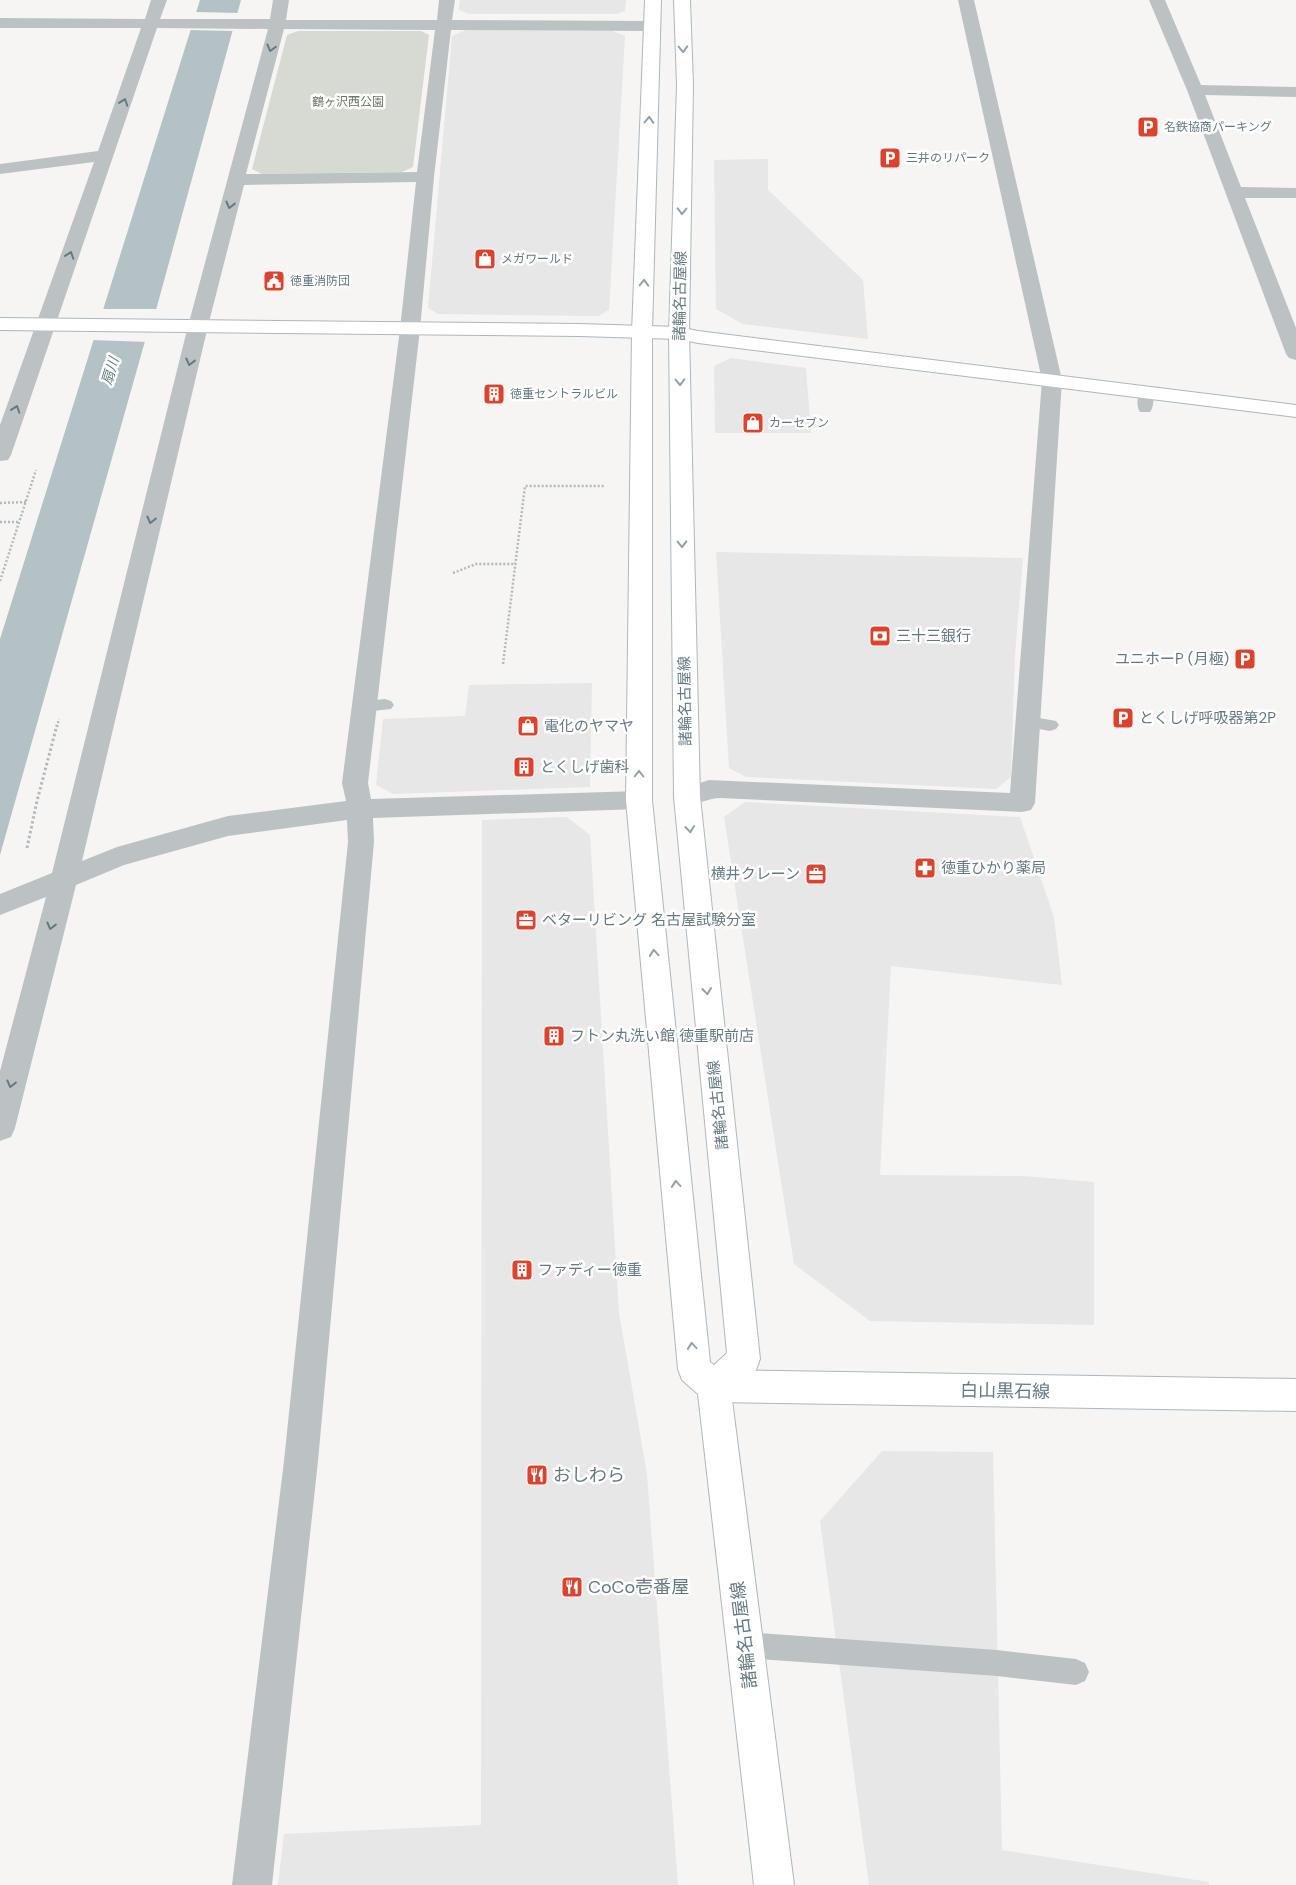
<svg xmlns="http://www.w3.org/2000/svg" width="1296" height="1885" viewBox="0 0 1296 1885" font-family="'DM Sans','Noto Sans JP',sans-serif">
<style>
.built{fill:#e6e7e6}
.green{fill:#d6dad2}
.water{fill:#b4c2c5}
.pier{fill:#f6f5f3}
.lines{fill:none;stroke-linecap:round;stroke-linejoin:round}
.secondary-casing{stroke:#afb6b9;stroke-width:2}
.primary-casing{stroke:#b0b6b9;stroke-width:2}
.path-far1{stroke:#b5b9bb;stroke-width:2.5;stroke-dasharray:2 2;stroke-linecap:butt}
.path{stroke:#b5b9bb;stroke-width:3;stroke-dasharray:2.5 2.5;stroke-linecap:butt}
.lane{fill:#bcc2c4;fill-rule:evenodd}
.street{fill:#bcc2c4;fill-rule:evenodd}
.secondary{fill:#fff;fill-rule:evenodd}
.primary{fill:#fff;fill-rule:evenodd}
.oneway{stroke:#667982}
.oneway2{stroke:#94a1a8}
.labels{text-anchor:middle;stroke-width:5;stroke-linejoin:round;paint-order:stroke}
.far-park-label{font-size:12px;fill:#6b7a65;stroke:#fff}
.far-poi-label{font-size:12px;fill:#667982;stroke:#fff;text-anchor:start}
.far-water-label{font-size:14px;font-style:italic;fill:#627a7f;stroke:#fff}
.street-label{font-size:15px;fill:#667982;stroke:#fff}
.poi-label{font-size:15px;fill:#667982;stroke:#fff;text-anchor:start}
.near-street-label{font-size:18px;fill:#667982;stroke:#fff}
.near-poi-label{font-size:18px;fill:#667982;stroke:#fff;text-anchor:start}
</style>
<rect width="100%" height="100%" fill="#f6f5f3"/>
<g class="built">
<polygon points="460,0 626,0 625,11 616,14 469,14 459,10"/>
<polygon points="466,30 613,31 625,36 609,310 598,316 438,314 428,308 452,36"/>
<polygon points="768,159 768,190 863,280 868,339 743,324 716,309 714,160"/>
<polygon points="731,358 806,368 811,433 715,433 714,366"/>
<polygon points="716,552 1023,558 1015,655 1011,777 996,789 746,777 729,768"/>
<polygon points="592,683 590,787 393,794 376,785 383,719 465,716 469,685"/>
<polygon points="745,802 1020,817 1054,917 1062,985 891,966 880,1175 1024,1176 1094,1182 1094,1325 870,1321 794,1264 724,817"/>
<polygon points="567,817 590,835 619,1313 647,1474 678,1885 278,1885 284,1834 481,1825 482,820"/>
<polygon points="882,1451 993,1452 1002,1850 1209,1882 1209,1885 869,1885 820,1521"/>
</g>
<polygon class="green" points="298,31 421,31 429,35 413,167 402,172 262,174 252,169 287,35"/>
<polygon class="water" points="200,0 241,0 156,310 145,341 0,855 0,639"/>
<g class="pier">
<polygon points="195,12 240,13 235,31 188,30"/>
<polygon points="100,309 159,309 148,342 91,340"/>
</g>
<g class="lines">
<g class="secondary-casing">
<g id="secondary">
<polygon points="0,318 579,324 679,327 698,331 1296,405 1296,417 698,343 679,339 579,336 0,330"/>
<polygon points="714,1370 1296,1379 1296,1411 714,1402 702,1397 697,1386 702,1375"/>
</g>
</g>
<g class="primary-casing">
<polygon id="primary" points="645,0 661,0 652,332 652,800 710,1362 714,1365 727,1353 674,797 669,333 677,85 674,0 690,0 693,85 689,333 700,797 760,1359 756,1370 731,1392 794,1885 754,1885 698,1394 682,1380 678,1369 626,800 632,332"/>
</g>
<g class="path-far1">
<polyline points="0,503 26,502"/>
<polyline points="0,522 20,522"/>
<polyline points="453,573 476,564 516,564"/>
<polyline points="0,581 36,470"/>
<polyline points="503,664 525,486 604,486"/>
<polyline points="57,727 59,719"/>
</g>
<polyline class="path" points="27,848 37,801 57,725"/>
<g class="lane">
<path d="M1146,388L1151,389C1155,394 1154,407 1150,412H1140C1136,407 1137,394 1141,389Z"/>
<polygon points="385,699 391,701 394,705 391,709 364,712 358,710 355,706 358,702"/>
<polygon points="1028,716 1056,721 1059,725 1056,729 1050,731 1022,726 1019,722 1022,718"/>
<polygon points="746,1632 997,1650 1076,1659 1085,1663 1089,1672 1085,1681 1076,1685 997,1676 746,1658 737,1654 733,1645 737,1636"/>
</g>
<g class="street">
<path d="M151,0H167L160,19H270L273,0H289L286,20H437L439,0H455L452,20L652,21L658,23L660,26L658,29L652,31L451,30L434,177L420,329L368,783L371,799L639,791L648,793L652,800L648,807L639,809L373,818L374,842L318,1461L272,1885H232L284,1461L348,842L347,820L228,836L124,865L76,885L15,1128L11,1137L0,1141V1071L46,897L0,915V894L52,873L188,326L268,29L157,28L11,455L8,460L0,461V425L94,162L0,174V164L98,151L141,28H0V18L145,19ZM284,29L435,30L417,172L246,174ZM416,182L400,329L342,783L346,801L228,816L117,847L82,861L208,326L244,185Z"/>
<path d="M958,0H974L1062,380L1035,803L1031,810L1022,812L721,798C706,798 693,808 678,804L674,797L678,790L709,780L1010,793L1042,380Z"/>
<polygon points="1149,0 1165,0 1201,85 1296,87 1296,97 1205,95 1241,187 1296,188 1296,198 1245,198 1296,328 1296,360 1289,358 1286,354 1187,90"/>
</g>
<use href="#secondary" class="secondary"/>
<use href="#primary" class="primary"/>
</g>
<defs><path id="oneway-chevron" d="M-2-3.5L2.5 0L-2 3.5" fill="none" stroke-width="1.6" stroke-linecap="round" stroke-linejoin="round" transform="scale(1.25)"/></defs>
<g class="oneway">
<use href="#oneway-chevron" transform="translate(271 48) rotate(105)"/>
<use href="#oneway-chevron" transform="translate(124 102) rotate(-71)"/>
<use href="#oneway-chevron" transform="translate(230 205) rotate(104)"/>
<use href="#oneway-chevron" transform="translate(70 255) rotate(-71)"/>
<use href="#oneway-chevron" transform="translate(190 362) rotate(104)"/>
<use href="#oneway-chevron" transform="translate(16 409) rotate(-71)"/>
<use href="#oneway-chevron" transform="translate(151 520) rotate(104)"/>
<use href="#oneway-chevron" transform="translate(51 926) rotate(104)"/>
<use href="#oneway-chevron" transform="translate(11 1084) rotate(104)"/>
</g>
<g class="oneway2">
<use href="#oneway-chevron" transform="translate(683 49) rotate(88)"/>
<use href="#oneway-chevron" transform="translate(649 120) rotate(-88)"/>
<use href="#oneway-chevron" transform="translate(682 211) rotate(91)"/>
<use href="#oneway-chevron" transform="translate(644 283) rotate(-88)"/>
<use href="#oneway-chevron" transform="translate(680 382) rotate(89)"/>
<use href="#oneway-chevron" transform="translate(682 544) rotate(89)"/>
<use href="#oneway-chevron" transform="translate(639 774) rotate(-90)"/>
<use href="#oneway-chevron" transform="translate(690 829) rotate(84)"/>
<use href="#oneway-chevron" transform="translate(654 953) rotate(-95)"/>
<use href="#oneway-chevron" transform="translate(707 991) rotate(84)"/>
<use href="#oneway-chevron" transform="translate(676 1184) rotate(-95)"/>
<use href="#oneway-chevron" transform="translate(692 1346) rotate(-95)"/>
</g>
<defs>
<g id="parking-square" transform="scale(1.125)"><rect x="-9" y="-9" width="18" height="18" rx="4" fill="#da442f" stroke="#fff"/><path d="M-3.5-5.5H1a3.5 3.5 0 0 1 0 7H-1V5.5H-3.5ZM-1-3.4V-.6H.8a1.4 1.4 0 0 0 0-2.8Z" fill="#fff"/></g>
<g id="shop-square" transform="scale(1.125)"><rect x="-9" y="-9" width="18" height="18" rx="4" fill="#da442f" stroke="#fff"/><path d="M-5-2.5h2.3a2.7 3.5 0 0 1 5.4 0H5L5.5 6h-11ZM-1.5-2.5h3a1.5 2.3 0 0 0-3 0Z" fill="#fff"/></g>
<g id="civic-square" transform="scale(1.125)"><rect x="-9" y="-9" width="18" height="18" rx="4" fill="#da442f" stroke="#fff"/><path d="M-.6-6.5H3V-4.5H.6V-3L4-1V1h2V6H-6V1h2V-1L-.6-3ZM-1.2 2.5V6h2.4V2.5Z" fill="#fff"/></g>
<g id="building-square" transform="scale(1.125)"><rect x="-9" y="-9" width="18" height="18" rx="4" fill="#da442f" stroke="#fff"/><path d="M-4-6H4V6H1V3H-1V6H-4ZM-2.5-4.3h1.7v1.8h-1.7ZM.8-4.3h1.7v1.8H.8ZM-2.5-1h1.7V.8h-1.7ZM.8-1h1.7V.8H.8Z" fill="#fff"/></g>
<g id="bank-square" transform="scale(1.125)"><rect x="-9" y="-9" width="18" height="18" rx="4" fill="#da442f" stroke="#fff"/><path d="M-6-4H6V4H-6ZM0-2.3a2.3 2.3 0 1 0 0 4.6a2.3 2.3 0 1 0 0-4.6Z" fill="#fff"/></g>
<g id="pharmacy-square" transform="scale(1.125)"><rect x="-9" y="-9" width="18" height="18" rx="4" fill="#da442f" stroke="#fff"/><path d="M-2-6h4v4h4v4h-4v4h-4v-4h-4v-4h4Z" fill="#fff"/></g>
<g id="office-square" transform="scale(1.125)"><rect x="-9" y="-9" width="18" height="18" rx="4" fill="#da442f" stroke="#fff"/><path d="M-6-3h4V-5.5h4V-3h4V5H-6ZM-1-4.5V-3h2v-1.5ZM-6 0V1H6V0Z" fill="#fff"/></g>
<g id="restaurant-square" transform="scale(1.125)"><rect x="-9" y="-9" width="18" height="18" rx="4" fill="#da442f" stroke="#fff"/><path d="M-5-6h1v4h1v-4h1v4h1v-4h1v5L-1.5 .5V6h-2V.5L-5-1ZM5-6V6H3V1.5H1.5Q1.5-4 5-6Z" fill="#fff"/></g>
</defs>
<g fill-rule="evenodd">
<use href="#parking-square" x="1148" y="127"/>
<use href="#parking-square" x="890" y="158"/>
<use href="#shop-square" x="485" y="259"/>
<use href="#civic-square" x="274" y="281"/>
<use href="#building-square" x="494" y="394"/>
<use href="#shop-square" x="753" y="423"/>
<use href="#bank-square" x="880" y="636"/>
<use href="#parking-square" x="1245" y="659"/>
<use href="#parking-square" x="1123" y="718"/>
<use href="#shop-square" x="528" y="726"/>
<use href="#building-square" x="524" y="767"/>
<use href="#pharmacy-square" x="925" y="868"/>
<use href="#office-square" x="816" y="874"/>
<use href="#office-square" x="526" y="920"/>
<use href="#building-square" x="554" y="1036"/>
<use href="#building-square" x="522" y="1270"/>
<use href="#restaurant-square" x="537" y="1475"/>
<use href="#restaurant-square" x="572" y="1587"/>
</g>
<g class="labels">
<g class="far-park-label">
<text x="348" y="106">鶴ヶ沢西公園</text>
</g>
<g class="far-poi-label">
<text x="1164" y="131">名鉄協商パーキング</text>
<text x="906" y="162">三井のリパーク</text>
<text x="501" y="263">メガワールド</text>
<text x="290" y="285">徳重消防団</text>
<text x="510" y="398">徳重セントラルビル</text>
<text x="769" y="427">カーセブン</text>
</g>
<g class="far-water-label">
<text transform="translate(110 371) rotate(-73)" y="5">扇川</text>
</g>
<g class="street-label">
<text transform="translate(680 296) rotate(-89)" y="5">諸輪名古屋線</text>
<text transform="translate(685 701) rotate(-91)" y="5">諸輪名古屋線</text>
<text transform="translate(718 1105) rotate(-96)" y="5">諸輪名古屋線</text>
</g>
<g class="poi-label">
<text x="896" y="641">三十三銀行</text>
<text x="1229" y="664" text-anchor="end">ユニホーP (月極)</text>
<text x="1139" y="723">とくしげ呼吸器第2P</text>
<text x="544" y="731">電化のヤマヤ</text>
<text x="540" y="772">とくしげ歯科</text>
<text x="941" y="873">徳重ひかり薬局</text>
<text x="800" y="879" text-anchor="end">横井クレーン</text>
<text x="542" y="925">ベターリビング 名古屋試験分室</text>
<text x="570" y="1041">フトン丸洗い館 徳重駅前店</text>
<text x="538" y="1275">ファディー徳重</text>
</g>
<g class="near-street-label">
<text transform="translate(1005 1391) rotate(1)" y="6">白山黒石線</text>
<text transform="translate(744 1635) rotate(-97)" y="6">諸輪名古屋線</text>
</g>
<g class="near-poi-label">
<text x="553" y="1481">おしわら</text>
<text x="588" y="1593">CoCo壱番屋</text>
</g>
</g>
</svg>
